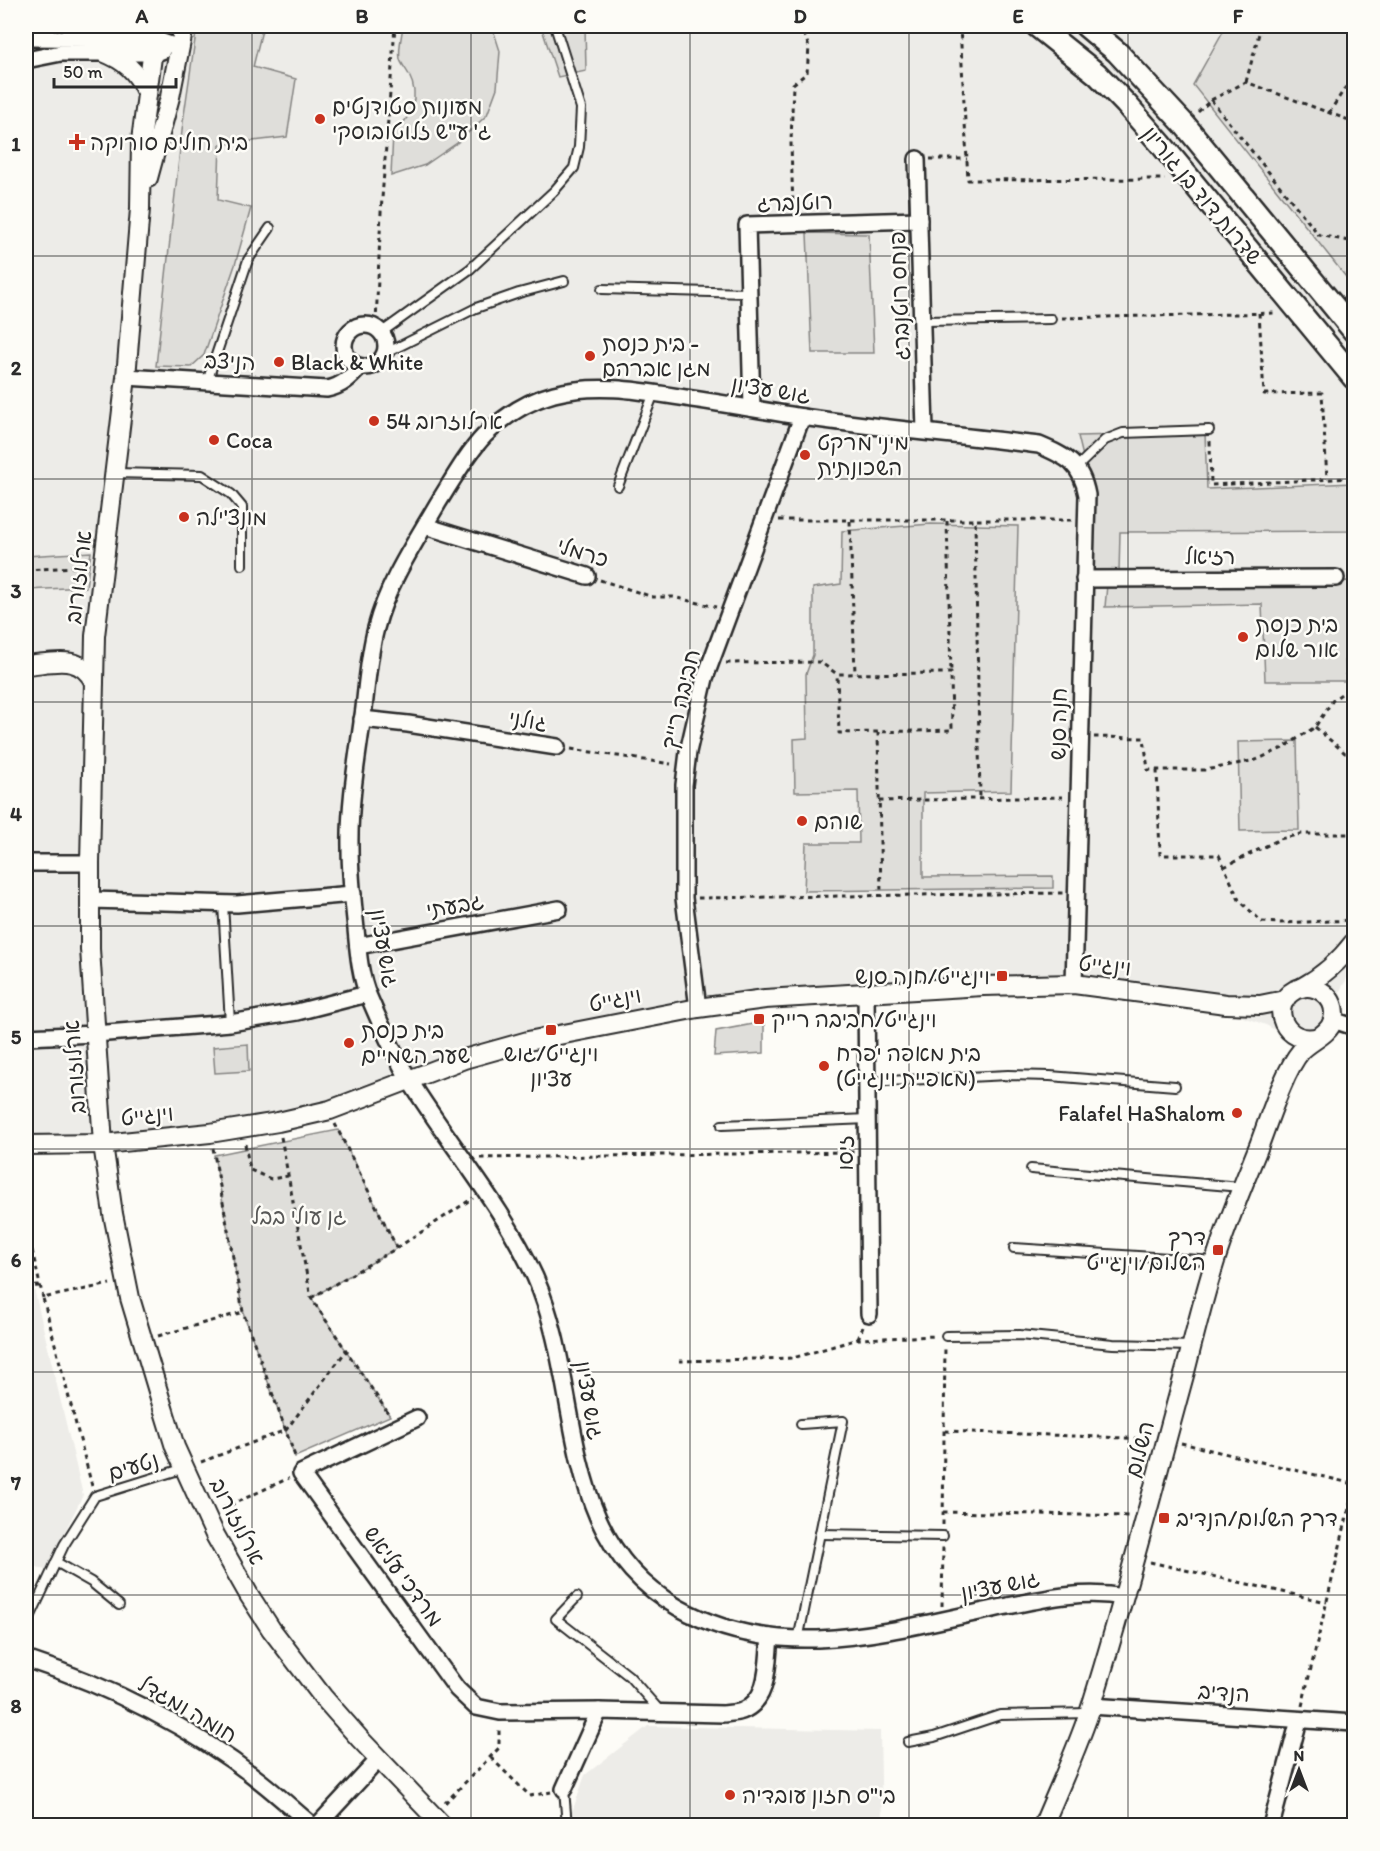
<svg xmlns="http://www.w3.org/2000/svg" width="1380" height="1851" viewBox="0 0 1380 1851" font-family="Itim,'Playpen Sans Hebrew',sans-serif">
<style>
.built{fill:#edece8}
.green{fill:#dfdeda;stroke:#858482;stroke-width:1.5}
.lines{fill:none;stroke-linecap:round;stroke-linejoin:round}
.service-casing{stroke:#2b2b2b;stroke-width:12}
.minor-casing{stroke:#2b2b2b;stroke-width:20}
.tertiary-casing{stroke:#2b2b2b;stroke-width:22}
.secondary-casing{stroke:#2b2b2b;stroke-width:26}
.path{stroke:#2b2b2b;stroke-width:3;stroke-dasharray:4.5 4.5;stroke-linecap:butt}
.service{stroke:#fdfcf7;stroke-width:8}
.minor{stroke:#fdfcf7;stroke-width:15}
.tertiary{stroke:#fdfcf7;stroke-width:18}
.secondary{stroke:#fdfcf7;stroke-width:21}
.grid{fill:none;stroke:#2b2b2b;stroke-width:1.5;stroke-opacity:0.55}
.poi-dot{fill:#c8321e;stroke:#fdfcf7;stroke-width:2}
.labels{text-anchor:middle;stroke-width:5;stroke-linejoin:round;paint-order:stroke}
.poi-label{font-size:22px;fill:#2b2b2b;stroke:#fdfcf7;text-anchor:start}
.street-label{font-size:22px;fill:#2b2b2b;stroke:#fdfcf7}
.park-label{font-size:22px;fill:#585857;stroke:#fdfcf7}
.neatline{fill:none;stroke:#2b2b2b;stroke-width:2}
.grid-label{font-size:20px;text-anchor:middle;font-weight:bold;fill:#2b2b2b}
</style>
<rect width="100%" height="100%" fill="#fdfcf7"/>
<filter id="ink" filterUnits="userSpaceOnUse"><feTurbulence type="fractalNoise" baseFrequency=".0167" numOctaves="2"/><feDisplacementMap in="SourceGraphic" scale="12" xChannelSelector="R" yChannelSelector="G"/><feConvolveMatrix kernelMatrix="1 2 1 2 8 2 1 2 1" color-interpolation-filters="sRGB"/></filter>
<g filter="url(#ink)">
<g class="built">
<polygon points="26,26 1354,26 1354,967 1342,987 1312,1051 1266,1025 1240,1016 1078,994 935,998 787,1006 646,1028 521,1052 465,1068 348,1113 305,1126 236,1138 117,1151 26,1153"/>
<polygon points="26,1255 83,1495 46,1569 26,1565"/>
<polygon points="648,1726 880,1731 882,1825 576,1826 571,1815 585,1775"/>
</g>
<g class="green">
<polygon points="197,26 263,26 253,67 296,79 287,137 220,145 218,200 251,208 235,265 204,355 191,367 156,366 183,122"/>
<path d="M403,26H492L500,51L497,88L487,115L457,143L425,165L391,176L393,133C411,118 421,98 409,75C407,70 401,64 400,59C398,49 402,35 403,26Z"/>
<polygon points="541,26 585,26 586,71 558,77"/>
<polygon points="1226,26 1354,26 1354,287 1193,85"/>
<polygon points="807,233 869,234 874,353 812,353"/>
<polygon points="1205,433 1207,489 1354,483 1354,531 1120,532 1119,573 1092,574 1094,502 1078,436"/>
<polygon points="931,524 1018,526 1011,791 923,793 923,877 1053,876 1053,888 804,891 806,843 859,843 858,791 795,792 794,739 807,738 806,674 813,655 813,588 841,584 842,531"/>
<polygon points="91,552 86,587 26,590 26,556"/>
<polygon points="1354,581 1354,651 1345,651 1346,681 1265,681 1262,604 1105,607 1107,585"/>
<polygon points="1297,741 1299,830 1240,831 1238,742"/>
<polygon points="764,1022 764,1053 714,1056 716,1031"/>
<polygon points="248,1044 249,1071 215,1073 213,1047"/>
<polygon points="338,1130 397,1248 311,1298 390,1416 295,1457 243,1312 214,1155"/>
<polygon points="765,1822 872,1822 872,1825 765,1826"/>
</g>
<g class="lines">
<g class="service-casing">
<g id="service">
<polyline points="602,289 747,293"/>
<polyline points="922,321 1051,319"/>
<polyline points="382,332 470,269 554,191 574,168 579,147 581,108 555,26"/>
<polyline points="386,353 476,308 519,293 564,281"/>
<polyline points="207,382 248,260 270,228"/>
<polyline points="1077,467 1105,440 1123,433 1209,430"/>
<polyline points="115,473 202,475 231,494 242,507 242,565"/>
<polyline points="618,486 654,393"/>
<polyline points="223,904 230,1023"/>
<polyline points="867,1082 1008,1075 1050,1076 1175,1086"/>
<polyline points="722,1125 868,1119"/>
<polyline points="1031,1169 1241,1187"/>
<polyline points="1014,1248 1215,1261"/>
<polyline points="946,1336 1019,1335 1113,1344 1192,1346"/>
<polyline points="820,1534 943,1536"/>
<polyline points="56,1562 91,1582 119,1605"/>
<polyline points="577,1597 556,1619 629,1676 660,1711"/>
<polyline points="26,1626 64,1545 95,1496 185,1468"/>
<polyline points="798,1640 843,1421 801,1424"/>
<polyline points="908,1742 934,1737 1000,1715 1089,1713"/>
<polyline points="564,1789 567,1826"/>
</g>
</g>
<g class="minor-casing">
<g id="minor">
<polyline points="26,38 154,39 180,48"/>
<polyline points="26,60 61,53 152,53 162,51"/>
<polyline points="917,159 925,431"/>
<circle cx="365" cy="346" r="21"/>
<path d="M126,377L327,389C342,386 350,378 360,367"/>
<polyline points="752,408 747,225 919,220"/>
<polyline points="425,526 587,576"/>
<polyline points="1084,579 1336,578"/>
<polyline points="362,719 408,724 557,747"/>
<polyline points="26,863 90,863"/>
<polyline points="90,900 237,904 353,894"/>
<polyline points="358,946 559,909"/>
<path d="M1074,984L1087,495C1081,463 1067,457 1039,445C958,435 876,428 796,416C761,410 727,404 692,399C646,392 600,382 554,394C528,401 503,417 484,436C466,455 452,481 438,503C415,543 388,582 376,628C369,654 367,682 364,708C358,754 349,801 350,847C350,875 353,902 356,929C358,951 360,977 369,997C381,1025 394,1055 410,1081C451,1147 503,1206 535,1277C585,1389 554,1538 679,1608C785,1667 898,1628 1008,1606C1047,1598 1084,1590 1124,1597"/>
<polyline points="866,992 869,1314"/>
<polyline points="698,1008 684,898 684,785 688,752 705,678 802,417"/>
<polyline points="1333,1020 1354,1027"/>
<polyline points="26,1037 95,1034 230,1023 297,1012 367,994"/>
<path d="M417,1418L301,1473L457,1689L476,1707L500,1712L599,1711L723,1714C729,1713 737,1713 742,1711C770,1700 767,1662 770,1637"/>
<path d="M26,1659C109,1686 191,1727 260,1781C278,1795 295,1811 313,1826"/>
<polyline points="1091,1706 1354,1723"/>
<polyline points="564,1789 599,1711"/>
<polyline points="317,1826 379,1759"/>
<polyline points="1271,1826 1299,1720"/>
</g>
</g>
<g class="tertiary-casing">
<g id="tertiary">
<polyline points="156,26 141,141 140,209 126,377 95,636 90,863 90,949 103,1144 113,1214 130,1298 160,1398 175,1447 215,1535 249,1595 271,1629 323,1697 360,1739 443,1826"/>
<path d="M103,52C124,60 137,71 146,92"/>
<polyline points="148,178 170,97 184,26"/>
<path d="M26,665C53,663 80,653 94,682"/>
<path d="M1301,988C1323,976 1339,962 1354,942"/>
<polyline points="26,1145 103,1144 210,1133 278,1122 330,1110 464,1059 528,1041 698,1008 765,999 983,986 1074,984 1226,1004 1260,1005 1285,1000"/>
<path d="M1043,1826C1060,1785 1079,1745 1092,1704C1127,1593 1155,1480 1186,1368C1195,1332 1204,1296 1215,1261C1227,1223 1243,1185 1258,1148C1268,1122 1284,1071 1301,1051C1311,1040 1329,1035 1333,1020C1339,998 1315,980 1295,990C1267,1005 1285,1047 1319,1037"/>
</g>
</g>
<g class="secondary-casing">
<g id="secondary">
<polyline points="1037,26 1097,74 1126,104 1161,144 1354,378"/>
<polyline points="1086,26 1117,52 1184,124 1354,331"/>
</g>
</g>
<g class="path">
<polyline points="960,26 968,180 1165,179"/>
<polyline points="1246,82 1261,26"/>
<polyline points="1211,100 1319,235 1354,242"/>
<polyline points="1198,112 1211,100 1246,82 1354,122"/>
<polyline points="1329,113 1354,74"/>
<polyline points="930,159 967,159"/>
<polyline points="793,210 791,143 793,84 807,73 809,47 801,26"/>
<polyline points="1259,313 1264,394 1322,393 1327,479"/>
<polyline points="1062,318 1277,313"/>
<polyline points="376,323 381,212 395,26"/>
<polyline points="1210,441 1211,485 1354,478"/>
<polyline points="779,520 1072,520"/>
<polyline points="850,521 855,674"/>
<polyline points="947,521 951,673"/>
<polyline points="975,522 980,799"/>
<polyline points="26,570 88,566"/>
<polyline points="600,580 653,597 673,597 716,607"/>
<polyline points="726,663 820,662 837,674 951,673 952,730 839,733 837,674"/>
<polyline points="1315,727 1345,753 1354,753"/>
<polyline points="878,732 881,895"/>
<polyline points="1094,737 1144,738 1148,770 1206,770 1256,760 1283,748 1315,727 1333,700 1348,689 1350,656 1354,656"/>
<polyline points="571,749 671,764"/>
<polyline points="1157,770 1160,855 1219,855 1239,900 1262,922 1280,923 1354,920"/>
<polyline points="879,801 1063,797"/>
<polyline points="1224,867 1280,839 1301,834 1354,834"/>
<polyline points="698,898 1063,893"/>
<polyline points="281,1137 311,1298 390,1416"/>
<polyline points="245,1144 250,1170 271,1179 288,1176"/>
<polyline points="213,1148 243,1312 296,1459"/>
<polyline points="480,1158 854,1152"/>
<polyline points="26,1224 43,1298"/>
<polyline points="397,1248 473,1198"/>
<polyline points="26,1287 40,1286"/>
<polyline points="311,1298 397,1248 335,1124"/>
<polyline points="158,1336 243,1312"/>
<polyline points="858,1339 863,1327"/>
<polyline points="679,1361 793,1358 858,1339 936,1336"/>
<polyline points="945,1431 1151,1439"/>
<polyline points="1181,1443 1354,1484"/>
<polyline points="201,1462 286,1430 346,1351"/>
<polyline points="92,1486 43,1298 110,1284"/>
<polyline points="222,1509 289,1478"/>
<polyline points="943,1512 1130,1516"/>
<polyline points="943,1525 945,1345"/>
<polyline points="1150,1562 1327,1602"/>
<polyline points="942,1606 943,1546"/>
<polyline points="1302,1706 1354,1487"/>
<polyline points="491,1758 530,1796 551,1792"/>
<polyline points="445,1803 499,1748 499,1727"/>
</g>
<use href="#service" class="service"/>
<use href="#minor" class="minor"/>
<use href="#tertiary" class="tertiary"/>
<use href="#secondary" class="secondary"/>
</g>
</g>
<path class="grid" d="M252,26V1826M471,26V1826M690,26V1826M909,26V1826M1128,26V1826M26,256H1354M26,479H1354M26,702H1354M26,926H1354M26,1149H1354M26,1372H1354M26,1595H1354"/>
<g class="poi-dot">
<circle cx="320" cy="119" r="6"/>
<path d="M74 133h6v6h6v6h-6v6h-6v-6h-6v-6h6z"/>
<circle cx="590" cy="356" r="6"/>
<circle cx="279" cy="362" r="6"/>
<circle cx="374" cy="421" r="6"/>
<circle cx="214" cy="440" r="6"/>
<circle cx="805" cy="455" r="6"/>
<circle cx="184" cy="517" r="6"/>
<circle cx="1243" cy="637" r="6"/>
<circle cx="802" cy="821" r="6"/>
<rect x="996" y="970" width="12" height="12" rx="3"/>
<rect x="753" y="1013" width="12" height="12" rx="3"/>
<rect x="545" y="1024" width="12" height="12" rx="3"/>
<circle cx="349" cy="1043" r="6"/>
<circle cx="824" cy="1066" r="6"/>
<circle cx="1237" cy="1113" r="6"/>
<rect x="1212" y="1244" width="12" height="12" rx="3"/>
<rect x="1158" y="1512" width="12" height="12" rx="3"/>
<circle cx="730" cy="1795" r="6"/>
</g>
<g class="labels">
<g class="poi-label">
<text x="332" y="114">מעונות סטודנטים<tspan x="332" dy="25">ג' ע"ש זלוטובוסקי</tspan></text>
<text x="90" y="150">בית חולים סורוקה</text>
<text x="602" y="351">בית כנסת -<tspan x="602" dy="25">מגן אברהם</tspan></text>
<text x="291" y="370">Black &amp; White</text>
<text x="386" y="429">ארלוזרוב 54</text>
<text x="226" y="448">Coca</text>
<text x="817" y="450">מיני מרקט<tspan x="817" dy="25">השכונתית</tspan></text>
<text x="196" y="525">מונצ'ילה</text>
<text x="1255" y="632">בית כנסת<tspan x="1255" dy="25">אור שלום</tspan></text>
<text x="814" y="829">שוהם</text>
<text x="990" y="984" text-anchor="end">וינגייט/חנה סנש</text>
<text x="771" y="1027">וינגייט/חביבה רייק</text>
<text x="361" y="1038">בית כנסת<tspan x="361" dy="25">שער השמיים</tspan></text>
<text x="551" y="1061" text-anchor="middle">וינגייט/גוש<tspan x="551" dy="25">עציון</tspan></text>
<text x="836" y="1061">בית מאפה יפרח<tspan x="836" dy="25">(מאפיית וינגייט)</tspan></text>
<text x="1225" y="1121" text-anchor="end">Falafel HaShalom</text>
<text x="1206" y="1245" text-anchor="end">דרך<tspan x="1206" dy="25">השלום/וינגייט</tspan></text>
<text x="1176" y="1526">דרך השלום/הנדיב</text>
<text x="742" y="1803">בי"ס חזון עובדיה</text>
</g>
<g class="street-label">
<text transform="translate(1203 195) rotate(50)" y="8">שדרות דוד בן גוריון</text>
<text transform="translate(795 202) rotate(-2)" y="8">רוטנברג</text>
<text transform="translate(899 296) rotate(-92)" y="8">פנחס רוטנברג</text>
<text transform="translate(230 361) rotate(3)" y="8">הניצב</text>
<text transform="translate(771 389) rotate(9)" y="8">גוש עציון</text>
<text transform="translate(583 552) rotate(17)" y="8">כרמלי</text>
<text x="1210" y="564">רזיאל</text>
<text transform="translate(78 577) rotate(-83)" y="8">ארלוזורוב</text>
<text transform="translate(680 699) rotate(-76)" y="8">חביבה רייך</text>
<text transform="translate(528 720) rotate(9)" y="8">גולני</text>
<text transform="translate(1058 724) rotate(-89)" y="8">חנה סנש</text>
<text transform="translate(455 905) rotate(-10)" y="8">גבעתי</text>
<text transform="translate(385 948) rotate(80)" y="8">גוש עציון</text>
<text transform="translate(1105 965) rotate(6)" y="8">וינגייט</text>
<text transform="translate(615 999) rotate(-11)" y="8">וינגייט</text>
<text transform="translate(74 1067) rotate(-94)" y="8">ארלוזורוב</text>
<text transform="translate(147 1115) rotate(-6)" y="8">וינגייט</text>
<text transform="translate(845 1153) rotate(-90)" y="8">זיסו</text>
<text transform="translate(590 1400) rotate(80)" y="8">גוש עציון</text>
<text transform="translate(1139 1449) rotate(-75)" y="8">השלום</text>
<text transform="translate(133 1466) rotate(-17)" y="8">נטעים</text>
<text transform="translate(238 1521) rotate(63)" y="8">ארלוזורוב</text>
<text transform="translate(404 1576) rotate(54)" y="8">מרדכי עליאש</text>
<text transform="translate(1000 1585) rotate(-11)" y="8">גוש עציון</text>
<text transform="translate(1224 1692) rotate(4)" y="8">הנדיב</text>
<text transform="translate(188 1709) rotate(30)" y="8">חומה ומגדל</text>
</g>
<g class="park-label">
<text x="299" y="1224">גן עולי בבל</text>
</g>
</g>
<rect width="1380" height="1851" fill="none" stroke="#fdfcf7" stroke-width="66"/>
<g transform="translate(1299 1770)" stroke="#fdfcf7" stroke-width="4.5" paint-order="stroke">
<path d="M0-4.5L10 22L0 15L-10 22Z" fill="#2b2b2b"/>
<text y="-9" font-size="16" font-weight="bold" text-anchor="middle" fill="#2b2b2b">N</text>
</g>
<path d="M54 78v9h122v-9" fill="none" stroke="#2b2b2b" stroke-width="3"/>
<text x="63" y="78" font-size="18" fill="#2b2b2b" stroke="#fdfcf7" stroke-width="4.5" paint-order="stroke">50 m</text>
<rect x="33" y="33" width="1314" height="1785" class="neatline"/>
<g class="grid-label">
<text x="142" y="23">A</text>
<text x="362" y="23">B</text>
<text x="580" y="23">C</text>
<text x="800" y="23">D</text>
<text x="1018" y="23">E</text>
<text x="1238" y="23">F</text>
<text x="16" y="151">1</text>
<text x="16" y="375">2</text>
<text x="16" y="598">3</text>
<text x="16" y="821">4</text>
<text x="16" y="1044">5</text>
<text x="16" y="1267">6</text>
<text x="16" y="1490">7</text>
<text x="16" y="1713">8</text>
</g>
</svg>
